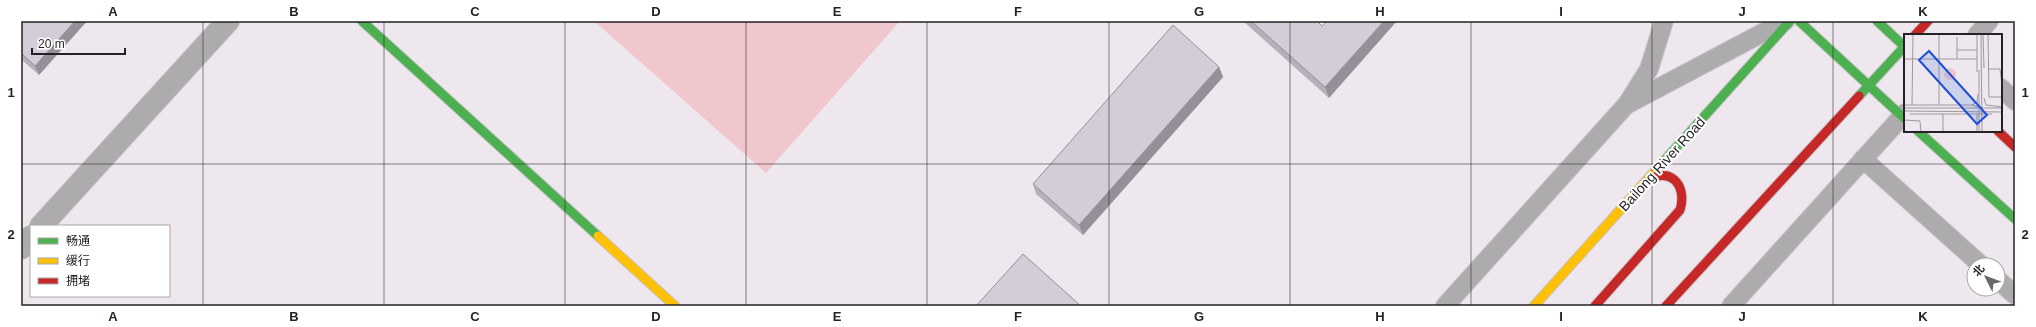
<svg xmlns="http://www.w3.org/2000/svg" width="2036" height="327" viewBox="0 0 2036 327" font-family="Helvetica,'Noto Sans SC',sans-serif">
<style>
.green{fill:#f0c7cd}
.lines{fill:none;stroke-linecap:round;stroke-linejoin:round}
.lane-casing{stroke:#c9c5c9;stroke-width:20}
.street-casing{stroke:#c9c5c9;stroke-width:24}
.fast-casing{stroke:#c9c5c9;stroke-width:11}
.slow-casing{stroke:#c9c5c9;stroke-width:11}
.jam-casing{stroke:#c9c5c9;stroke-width:11}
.lane{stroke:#adabad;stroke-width:18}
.street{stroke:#adabad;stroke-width:22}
.fast{stroke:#4caf50;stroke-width:9}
.slow{stroke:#ffc107;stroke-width:9}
.jam{stroke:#c62828;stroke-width:9}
.wall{fill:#b7afbb}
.shaded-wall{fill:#958f99}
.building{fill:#d5ccda;stroke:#958f99}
.grid{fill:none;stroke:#262126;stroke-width:1;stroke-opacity:0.55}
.labels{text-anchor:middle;stroke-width:4;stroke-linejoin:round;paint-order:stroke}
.street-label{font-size:14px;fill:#262126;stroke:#fff}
.inset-road{fill:none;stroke:#9e989e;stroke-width:1}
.view{fill:#1d4ed8;fill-opacity:0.15;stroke:#1d4ed8;stroke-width:2}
.inset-edge{fill:none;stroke:#262126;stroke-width:2}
.neatline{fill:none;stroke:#262126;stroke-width:1.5}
.grid-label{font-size:13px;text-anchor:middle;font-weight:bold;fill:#262126}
</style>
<rect width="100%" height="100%" fill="#eee8ee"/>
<polygon class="green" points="594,21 900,21 766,173"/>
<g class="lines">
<g class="lane-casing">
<g id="lane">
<polyline points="1977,35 1989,21"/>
<polyline points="2001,88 2015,101"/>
<polyline points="1628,104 1785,21"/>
<polyline points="1863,159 1981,265"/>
<polyline points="1998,280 2015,295"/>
<polyline points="1445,306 1627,104 1649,69 1664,21"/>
<polyline points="1731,306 1905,113"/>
</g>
</g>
<g class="street-casing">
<g id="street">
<polyline points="41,226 228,21"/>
<polyline points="21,248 31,237"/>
</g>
</g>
<g class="fast-casing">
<g id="fast">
<polyline points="362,21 598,236"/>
<polyline points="1799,21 1905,119"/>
<polyline points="1877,21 1905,47"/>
<polyline points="1859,96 1905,46"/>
<polyline points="1918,131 2015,219"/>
<polyline points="1664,161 1790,21"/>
</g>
</g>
<g class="slow-casing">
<g id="slow">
<polyline points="598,236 675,306"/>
<polyline points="1534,306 1664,161"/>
</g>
</g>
<g class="jam-casing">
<g id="jam">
<polyline points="1915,35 1928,21"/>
<polyline points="1998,131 2015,147"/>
<path d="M1595,306L1680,210C1688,184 1668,164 1645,183"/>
<polyline points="1666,306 1859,96"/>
</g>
</g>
<use href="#lane" class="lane"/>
<use href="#street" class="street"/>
<use href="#fast" class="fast"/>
<use href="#slow" class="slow"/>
<use href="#jam" class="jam"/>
</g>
<g class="wall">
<polygon points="21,21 87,21 39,75 21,59"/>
<polygon points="1243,21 1317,21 1329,98"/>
<polygon points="1219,67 1223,77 1083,235 1036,194 1033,184"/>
</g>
<g class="shaded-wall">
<polygon points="75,21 87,21 39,75 35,66"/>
<polygon points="1384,21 1397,21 1329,98 1325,87"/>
<polygon points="1219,67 1223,77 1083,235 1079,225"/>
</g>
<g class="building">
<polygon points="21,21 75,21 35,66 21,53"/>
<polygon points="1251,21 1317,21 1322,26 1327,21 1384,21 1325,87"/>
<polygon points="1173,25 1219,67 1079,225 1033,184"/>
<polygon points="1023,254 1081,306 976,306"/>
</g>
<path class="grid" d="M203,21V306M384,21V306M565,21V306M746,21V306M927,21V306M1109,21V306M1290,21V306M1471,21V306M1652,21V306M1833,21V306M21,164H2015"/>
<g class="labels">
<g class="street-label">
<text transform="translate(1662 164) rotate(-48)" y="5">Bailong River Road</text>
</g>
</g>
<g transform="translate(1904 34)">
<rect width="98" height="98" fill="#eee8ee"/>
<path d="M40 40a6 6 0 1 1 12 0a6 6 0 1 1-12 0Z" fill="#f0c7cd"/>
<path class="inset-road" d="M73,0V38M77,0L78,98M79,0L80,34M84,0L85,63H98M53,3V25M53,16H73M0,25H73M84,35H96L98,51M75,36V98M80,64L82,71L98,73M0,71H68L74,73M8,71L9,0M35,71V0M68,71L73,68L74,60M0,74H98M0,77L98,78M6,80H88M39,80V98M73,80V98M0,86L16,87L17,98"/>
<path class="view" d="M25,17L83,81L73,90L15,26Z"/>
<rect width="98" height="98" class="inset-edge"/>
</g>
<rect width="2036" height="327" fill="none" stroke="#ffffff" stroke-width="44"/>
<rect x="30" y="225" width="140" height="72" fill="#ffffff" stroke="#a8a6a8"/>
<rect x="38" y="238" width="20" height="6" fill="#4caf50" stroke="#a8a6a8"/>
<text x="66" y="245" font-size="12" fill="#262126">畅通</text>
<rect x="38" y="258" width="20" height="6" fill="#ffc107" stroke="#a8a6a8"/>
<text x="66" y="265" font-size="12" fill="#262126">缓行</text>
<rect x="38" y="278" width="20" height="6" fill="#c62828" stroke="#a8a6a8"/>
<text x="66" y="285" font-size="12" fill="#262126">拥堵</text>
<g transform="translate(1986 277) rotate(312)"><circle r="19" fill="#ffffff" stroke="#a8a6a8"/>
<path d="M0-3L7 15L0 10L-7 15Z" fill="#6c676c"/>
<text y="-6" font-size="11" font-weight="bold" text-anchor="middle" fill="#262126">北</text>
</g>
<path d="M32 48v6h93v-6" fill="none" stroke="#262126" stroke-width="2"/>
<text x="38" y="48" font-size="12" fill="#262126" stroke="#ffffff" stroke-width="3" paint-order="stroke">20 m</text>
<rect x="22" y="22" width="1992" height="283" class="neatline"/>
<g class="grid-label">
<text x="113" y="16">A</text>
<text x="294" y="16">B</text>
<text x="475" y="16">C</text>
<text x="656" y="16">D</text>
<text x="837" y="16">E</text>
<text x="1018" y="16">F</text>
<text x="1199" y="16">G</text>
<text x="1380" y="16">H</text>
<text x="1561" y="16">I</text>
<text x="1742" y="16">J</text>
<text x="1923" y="16">K</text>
<text x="11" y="97">1</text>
<text x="2025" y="97">1</text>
<text x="11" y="239">2</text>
<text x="2025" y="239">2</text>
<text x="113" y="321">A</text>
<text x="294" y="321">B</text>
<text x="475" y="321">C</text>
<text x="656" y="321">D</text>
<text x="837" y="321">E</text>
<text x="1018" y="321">F</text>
<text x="1199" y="321">G</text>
<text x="1380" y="321">H</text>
<text x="1561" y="321">I</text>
<text x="1742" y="321">J</text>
<text x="1923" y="321">K</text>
</g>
</svg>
